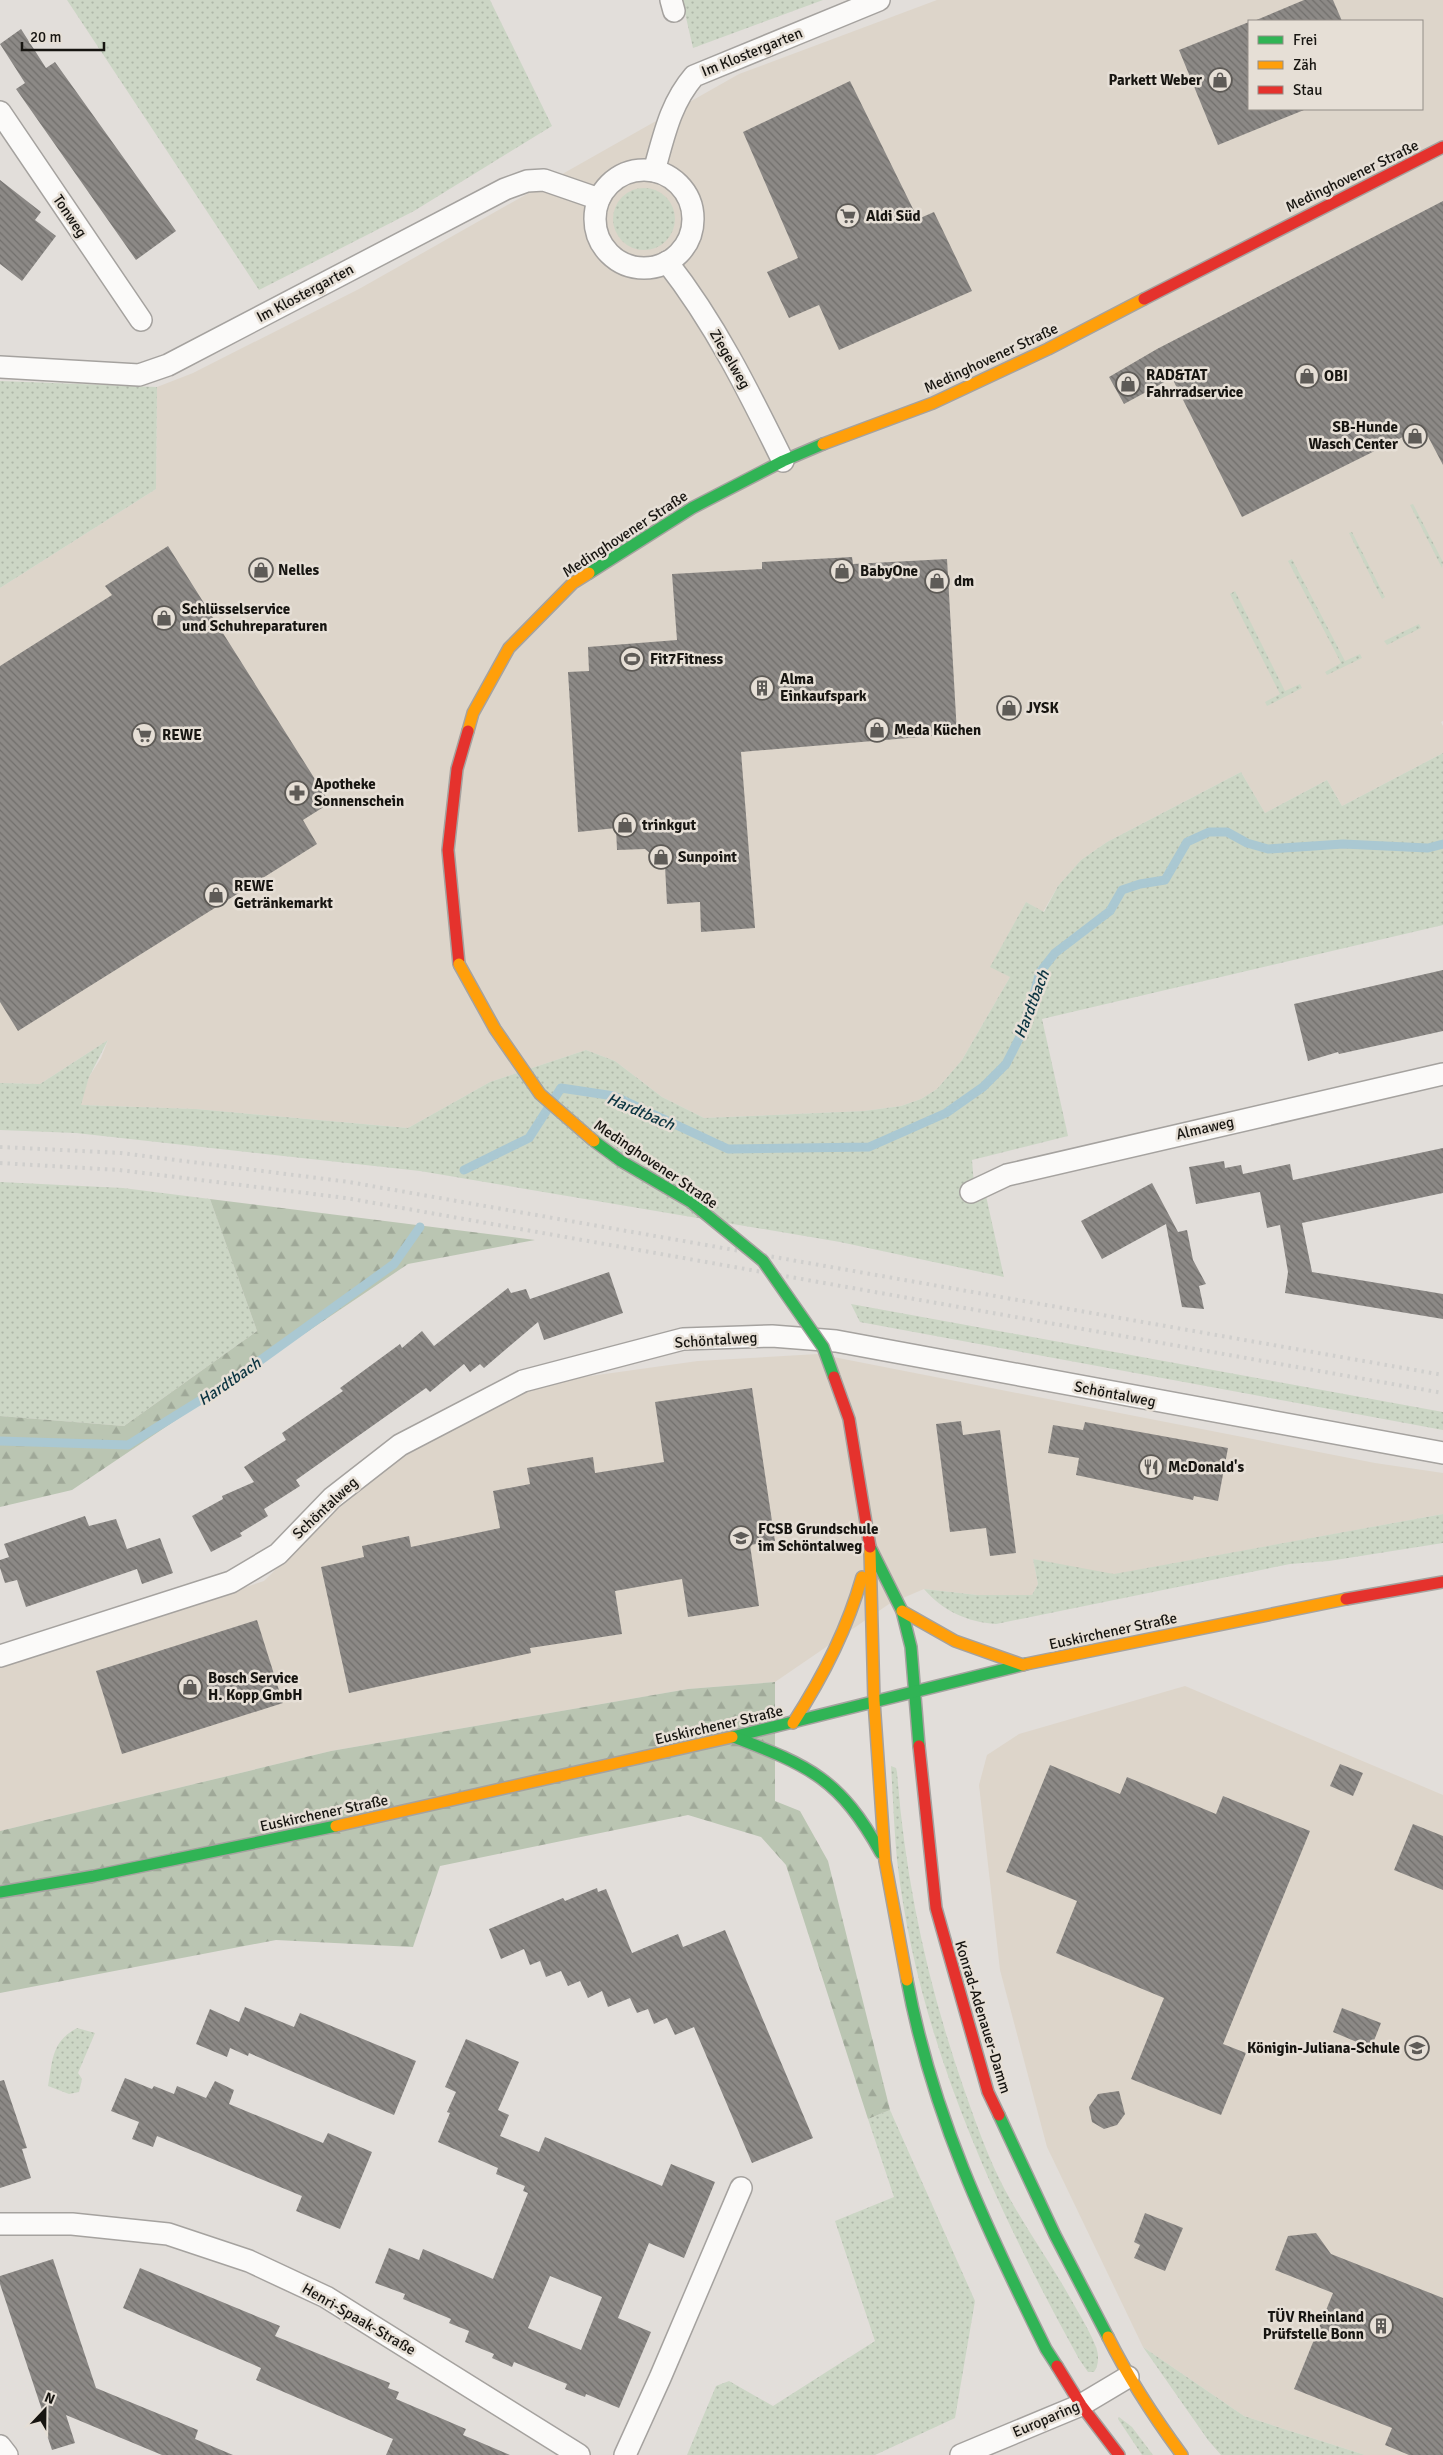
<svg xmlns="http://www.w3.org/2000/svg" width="1443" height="2455" viewBox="0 0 1443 2455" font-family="Signika,sans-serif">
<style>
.built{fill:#ddd5ca;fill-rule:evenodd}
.green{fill:url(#green-dots)}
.forest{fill:url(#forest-firs)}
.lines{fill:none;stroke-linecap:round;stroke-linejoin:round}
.stream{stroke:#aac8d2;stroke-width:9}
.building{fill:url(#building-back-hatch);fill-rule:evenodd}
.street-casing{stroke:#a5a29f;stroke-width:24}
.fast-casing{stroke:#a5a29f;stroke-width:14}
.slow-casing{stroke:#a5a29f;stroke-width:14}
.jam-casing{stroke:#a5a29f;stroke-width:14}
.street{stroke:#fbfaf9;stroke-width:21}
.fast{stroke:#30b455;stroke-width:11}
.slow{stroke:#ff9f0a;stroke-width:11}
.jam{stroke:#e5322d;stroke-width:11}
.rail{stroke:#d0cfcd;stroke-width:4;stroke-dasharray:2.5 5;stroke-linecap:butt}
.fast-bridge-casing{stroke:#a5a29f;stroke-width:14;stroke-linecap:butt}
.slow-bridge-casing{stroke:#a5a29f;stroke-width:14;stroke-linecap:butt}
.jam-bridge-casing{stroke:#a5a29f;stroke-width:14;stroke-linecap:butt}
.fast-bridge{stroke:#30b455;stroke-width:11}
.slow-bridge{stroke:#ff9f0a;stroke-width:11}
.jam-bridge{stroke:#e5322d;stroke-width:11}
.labels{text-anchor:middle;stroke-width:5;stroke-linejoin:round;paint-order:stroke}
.street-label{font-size:15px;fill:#171511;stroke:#e6dfd6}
.poi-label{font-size:15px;font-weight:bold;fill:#171511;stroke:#e6dfd6;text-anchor:start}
.water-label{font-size:16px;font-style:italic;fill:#0b3441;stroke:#e6dfd6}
</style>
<defs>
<pattern id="green-dots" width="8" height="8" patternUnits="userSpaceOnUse" patternTransform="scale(1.25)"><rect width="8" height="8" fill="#ccd6c5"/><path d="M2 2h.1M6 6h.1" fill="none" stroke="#aeb7a8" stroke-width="1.8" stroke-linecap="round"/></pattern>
<pattern id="forest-firs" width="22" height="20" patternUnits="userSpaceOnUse" patternTransform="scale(1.25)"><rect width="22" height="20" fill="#bac5b2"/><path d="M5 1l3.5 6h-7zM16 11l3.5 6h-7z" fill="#9fa898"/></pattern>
<pattern id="building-back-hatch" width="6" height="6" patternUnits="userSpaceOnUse" patternTransform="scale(1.25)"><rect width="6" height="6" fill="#8c8986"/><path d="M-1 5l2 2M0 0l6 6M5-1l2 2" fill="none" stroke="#716f6c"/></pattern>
</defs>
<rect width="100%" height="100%" fill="#e2deda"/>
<g class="built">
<path d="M937,0H1443V721L1441,722L1443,726V753L1342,806L1327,780L1265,813L1241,772L1107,842L1081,860L1058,886L1043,912L1026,902L991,966L1010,977L962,1060L937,1089L921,1099L901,1106L864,1111L704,1118L662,1097L615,1061L586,1050L490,1082L408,1128L196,1109L80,1105L89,1077L101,1058L108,1040L40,1084L0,1083V588L156,489L157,387L193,373L359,289L739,74ZM1249,21H1422V109H1249Z"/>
<polygon points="818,1354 1375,1463 1443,1473 1443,1514 1111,1575 1033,1559 1038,1584 1032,1595 977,1595 924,1589 889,1604 775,1682 688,1689 331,1751 0,1831 0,1668 264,1581 378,1468 526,1385 698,1361"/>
<polygon points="1185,1686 1443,1795 1443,2455 1365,2455 1244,2416 1143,2347 1047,2147 1000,1970 979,1785 987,1755 1019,1734"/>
</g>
<g class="green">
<polygon points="67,0 490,0 552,126 414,211 259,290"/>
<polygon points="682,0 823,0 693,48"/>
<circle cx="644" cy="219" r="31"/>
<polygon points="0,381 157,387 156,489 0,588"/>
<polygon points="1413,504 1443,562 1442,568 1410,505"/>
<polygon points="1352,532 1385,597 1382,599 1349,533"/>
<polygon points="1292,559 1345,661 1360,654 1362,658 1327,675 1325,672 1341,663 1288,561"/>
<polygon points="1235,591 1285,691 1300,684 1302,688 1267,706 1265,702 1280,694 1230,594"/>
<polygon points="1419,624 1421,628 1387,645 1384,641"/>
<polygon points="1443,753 1443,925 1042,1019 1068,1136 972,1160 974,1184 986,1196 1004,1277 840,1242 420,1171 76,1133 0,1130 0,1083 40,1084 108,1040 89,1077 81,1105 196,1109 408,1128 490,1082 586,1050 615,1061 662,1097 704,1118 864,1111 901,1106 921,1099 937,1089 962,1060 1010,977 990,967 1026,902 1044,912 1058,886 1081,860 1107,842 1241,772 1265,813 1327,780 1342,806"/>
<polygon points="0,1182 123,1188 210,1199 257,1331 124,1426 0,1416"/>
<polygon points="851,1304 1443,1412 1443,1430 860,1322"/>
<path d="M1443,1514V1543L1329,1561L1290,1564L996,1624C967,1622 943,1611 924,1589L977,1595H1032L1038,1584L1033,1559L1114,1574Z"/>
<path d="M891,1766L896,1768L897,1772C905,1880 928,1986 964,2089C976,2123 988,2158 1005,2190C1027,2231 1055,2269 1077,2310C1084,2322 1091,2334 1096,2347C1099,2355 1099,2365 1094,2372H1088L1079,2359C994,2205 917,2037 897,1860C894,1829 893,1797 891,1766Z"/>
<path d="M77,2028L95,2033L78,2073L82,2079L79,2092L69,2094L48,2086C53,2060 51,2042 77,2028Z"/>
<polygon points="890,2110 975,2301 955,2418 875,2455 687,2455 716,2386 729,2381 773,2406 875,2341 835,2221 894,2197 868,2119"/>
<polygon points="1143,2347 1244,2416 1365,2455 1221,2455 1208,2440"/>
<polygon points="1119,2417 1132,2427 1153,2455 1142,2455 1118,2419"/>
</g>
<g class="forest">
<polygon points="210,1199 535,1240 408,1264 72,1490 0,1507 0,1416 124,1426 257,1331"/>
<polygon points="775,1682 775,1801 800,1811 828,1861 890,2110 868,2119 786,1865 761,1837 688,1815 440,1866 413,1947 276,1940 0,1993 0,1831 331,1751 688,1689"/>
</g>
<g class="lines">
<g class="stream">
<polyline points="464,1170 529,1138 561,1088 614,1096 728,1149 869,1147 946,1113 983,1087 1006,1064 1026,1025 1040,972 1055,953 1110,911 1122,890 1140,884 1165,880 1187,842 1209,832 1227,832 1247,843 1268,849 1343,844 1428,848 1443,844"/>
<polyline points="0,1441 128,1445 233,1380 394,1264 420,1227"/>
</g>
</g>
<g class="building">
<polygon points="1304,0 1333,0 1342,21 1254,21"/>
<polygon points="1249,22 1249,109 1304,110 1218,145 1179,50"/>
<polygon points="21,29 46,68 55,62 176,231 136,260 16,89 25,83 0,44"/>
<polygon points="850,81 918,219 934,212 972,291 839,350 819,305 789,318 767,272 798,258 743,132"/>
<polygon points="0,180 41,212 35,220 56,236 22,281 0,264"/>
<polygon points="1443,201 1443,465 1423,427 1242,517 1172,378 1124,404 1109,377 1157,349"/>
<polygon points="168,546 330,803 303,820 317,844 18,1031 0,1002 0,666 112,595 105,586"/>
<polygon points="852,557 853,564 947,559 957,734 741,752 755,928 701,932 700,902 667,904 665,866 645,849 617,850 616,828 578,832 568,672 589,671 588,647 677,640 672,574 762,569 762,562"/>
<polygon points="1443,970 1443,1031 1339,1054 1338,1052 1308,1061 1294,1004"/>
<polygon points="1443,1148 1443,1193 1302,1223 1312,1272 1443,1294 1443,1319 1285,1293 1288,1272 1280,1225 1267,1228 1260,1192 1196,1204 1189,1167 1224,1161 1225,1168 1241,1165 1243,1174 1290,1164 1293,1180"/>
<polygon points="1152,1183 1178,1232 1187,1230 1193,1260 1206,1284 1199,1286 1204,1309 1182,1307 1166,1224 1102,1259 1081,1221"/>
<polygon points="609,1272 623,1313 544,1340 538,1322 484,1368 480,1364 470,1372 464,1364 430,1392 426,1388 296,1480 300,1486 264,1509 268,1516 240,1533 242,1536 211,1552 192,1516 223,1499 222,1496 254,1482 244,1467 286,1440 282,1433 343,1391 340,1388 400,1344 402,1348 422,1331 434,1346 508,1288 511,1293 526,1289 530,1299"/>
<polygon points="752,1388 775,1541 750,1545 759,1606 688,1617 682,1579 615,1591 622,1634 530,1648 531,1653 349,1693 321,1567 364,1557 362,1546 409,1536 411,1547 500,1528 493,1491 530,1484 527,1468 593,1457 595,1473 664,1462 655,1402"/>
<polygon points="961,1421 963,1435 1000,1430 1016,1553 990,1556 986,1528 950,1532 936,1424"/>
<polygon points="1085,1422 1228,1448 1218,1501 1194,1496 1193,1500 1076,1475 1079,1458 1048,1453 1053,1425 1083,1430"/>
<polygon points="85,1516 89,1526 116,1519 127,1549 160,1538 173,1573 142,1584 137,1569 26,1607 17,1580 5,1583 0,1568 0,1560 9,1557 4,1544"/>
<polygon points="257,1620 283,1703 122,1754 96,1671"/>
<polygon points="1340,1764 1363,1773 1353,1796 1330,1786"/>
<polygon points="1050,1765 1120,1794 1127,1777 1216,1814 1223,1796 1310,1831 1223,2044 1246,2053 1221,2115 1131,2079 1164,1998 1056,1953 1077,1901 1006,1872"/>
<polygon points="1413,1824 1443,1836 1443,1890 1394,1870"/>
<polygon points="597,1888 598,1892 606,1889 632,1953 678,1934 683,1947 725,1930 813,2138 752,2163 694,2027 675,2035 667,2018 654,2024 648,2009 637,2013 630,1998 608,2007 602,1991 588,1998 580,1981 568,1986 561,1971 546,1977 540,1961 530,1965 524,1949 501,1959 489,1929 563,1898 565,1901"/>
<polygon points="245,2007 294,2027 300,2013 416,2061 394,2115 249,2053 248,2056 230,2048 227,2057 196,2044 210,2009 239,2022"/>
<polygon points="1342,2008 1381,2023 1371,2048 1333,2032"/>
<path d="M466,2039L519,2062L498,2110L509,2115L500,2136L539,2152L545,2137L662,2186L671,2164L715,2182L684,2258L649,2243L618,2318L651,2332L619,2408L586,2394L585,2397L565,2389L567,2384L514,2362L512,2367L492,2358L494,2354L465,2342L469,2331L449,2323L451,2319L403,2299L405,2294L375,2283L389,2248L419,2260L423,2249L493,2279L528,2193L523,2191L525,2186L496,2174L498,2168L438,2142L450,2113L447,2112L456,2092L445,2087ZM550,2276L602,2297L581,2350L528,2328Z"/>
<polygon points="125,2078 152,2089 154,2086 174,2094 177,2086 206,2098 215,2081 234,2090 229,2104 323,2143 328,2133 372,2152 340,2229 296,2211 302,2196 157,2136 153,2147 132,2139 139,2122 111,2111"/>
<polygon points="4,2080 27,2148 22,2149 31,2178 0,2188 0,2081"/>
<polygon points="1119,2091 1125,2114 1117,2125 1104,2129 1092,2122 1089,2107 1098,2094"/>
<polygon points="1145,2213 1183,2228 1165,2271 1134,2258 1140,2245 1134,2242"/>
<polygon points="1316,2233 1331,2254 1443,2298 1443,2455 1409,2455 1385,2445 1392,2428 1294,2389 1333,2293 1275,2270 1288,2236"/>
<polygon points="53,2259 96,2388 198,2430 195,2439 233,2455 162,2455 66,2415 75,2443 52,2450 44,2426 47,2425 0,2284 0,2276"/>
<polygon points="140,2268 280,2326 275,2336 390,2383 388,2388 399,2392 396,2399 466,2429 463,2435 510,2455 386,2455 393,2439 256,2380 261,2368 123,2308"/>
</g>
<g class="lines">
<g class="street-casing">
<g id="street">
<polyline points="671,0 674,11"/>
<polyline points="0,112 141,320"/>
<circle cx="644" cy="219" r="49"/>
<path d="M654,171C664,136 670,104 694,76L879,0"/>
<path d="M667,262C715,323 749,392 783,461"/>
<polyline points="0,367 139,375 168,365 505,189 527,181 544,180 599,199"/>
<polyline points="971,1192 1007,1175 1443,1074"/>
<polyline points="0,1656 231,1582 278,1554 332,1498 400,1445 523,1381 683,1339 772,1336 836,1341 1443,1453"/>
<polyline points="0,2224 72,2224 168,2234 249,2261 326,2297 579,2455"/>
<polyline points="0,2446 7,2455"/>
<polyline points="625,2455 660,2378 741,2188"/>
<polyline points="961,2455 1081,2405 1128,2377"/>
</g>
</g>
<g class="fast-casing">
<g id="fast">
<polyline points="589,573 692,508 783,461 823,444"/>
<polyline points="870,1547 902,1611 911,1647 919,1746"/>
<polyline points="732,1737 1026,1664"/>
<path d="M734,1737C810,1766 840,1779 881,1853"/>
<polyline points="0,1892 94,1876 336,1826"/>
<path d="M907,1980C932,2114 986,2228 1046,2349L1057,2366"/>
<polyline points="999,2115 1055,2235 1108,2337"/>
</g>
</g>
<g class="slow-casing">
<g id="slow">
<polyline points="823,444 933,403 1048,349 1144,299"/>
<polyline points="468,731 473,713 509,648 573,583 589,573"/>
<polyline points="870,1551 874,1701 885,1861 907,1980"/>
<polyline points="902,1611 955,1641 1023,1665"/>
<polyline points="1026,1664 1346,1599"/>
<path d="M793,1723C823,1677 847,1630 862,1577"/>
<polyline points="336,1826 732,1737"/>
<path d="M1108,2337C1129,2379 1154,2417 1182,2455"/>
</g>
</g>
<g class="jam-casing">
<g id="jam">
<polyline points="1144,299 1443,147"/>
<polyline points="459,964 448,850 457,769 468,731"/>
<polyline points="1346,1599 1443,1582"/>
<polyline points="919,1746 936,1908 988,2092 999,2115"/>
<polyline points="1057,2366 1081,2405 1119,2455"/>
</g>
</g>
<use href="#street" class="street"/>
<use href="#fast" class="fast"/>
<use href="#slow" class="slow"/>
<use href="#jam" class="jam"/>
<g class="rail">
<polyline points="0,1147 121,1153 349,1182 1443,1375"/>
<polyline points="0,1163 119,1170 346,1198 1443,1393"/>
</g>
<g class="fast-bridge-casing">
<polyline id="fast-bridge" points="594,1141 621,1161 691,1202 763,1261 823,1347 834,1377"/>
</g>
<g class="slow-bridge-casing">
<polyline id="slow-bridge" points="459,964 495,1029 540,1094 594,1141"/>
</g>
<g class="jam-bridge-casing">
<polyline id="jam-bridge" points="834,1377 849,1419 870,1547"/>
</g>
<use href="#fast-bridge" class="fast-bridge"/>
<use href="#slow-bridge" class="slow-bridge"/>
<use href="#jam-bridge" class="jam-bridge"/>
</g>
<defs>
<g id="shop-ring" transform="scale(1.25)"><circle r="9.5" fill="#e6dfd6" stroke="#5e5b57" stroke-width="1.5"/><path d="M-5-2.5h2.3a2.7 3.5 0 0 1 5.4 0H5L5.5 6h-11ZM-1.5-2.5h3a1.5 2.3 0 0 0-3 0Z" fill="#5e5b57"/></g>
<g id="supermarket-ring" transform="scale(1.25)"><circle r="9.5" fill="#e6dfd6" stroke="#5e5b57" stroke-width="1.5"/><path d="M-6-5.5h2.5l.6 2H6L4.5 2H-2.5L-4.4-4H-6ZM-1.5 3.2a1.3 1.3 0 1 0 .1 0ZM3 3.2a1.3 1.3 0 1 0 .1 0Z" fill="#5e5b57"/></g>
<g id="stadium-ring" transform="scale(1.25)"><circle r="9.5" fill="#e6dfd6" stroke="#5e5b57" stroke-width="1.5"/><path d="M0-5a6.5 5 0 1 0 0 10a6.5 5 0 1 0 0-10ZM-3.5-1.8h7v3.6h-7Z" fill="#5e5b57"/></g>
<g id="building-ring" transform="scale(1.25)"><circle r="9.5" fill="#e6dfd6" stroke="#5e5b57" stroke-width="1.5"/><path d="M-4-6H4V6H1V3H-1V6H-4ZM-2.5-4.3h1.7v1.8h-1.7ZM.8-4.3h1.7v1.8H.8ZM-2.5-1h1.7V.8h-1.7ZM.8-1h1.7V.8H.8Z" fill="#5e5b57"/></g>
<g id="pharmacy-ring" transform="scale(1.25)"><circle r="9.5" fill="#e6dfd6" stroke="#5e5b57" stroke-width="1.5"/><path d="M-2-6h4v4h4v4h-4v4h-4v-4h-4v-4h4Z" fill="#5e5b57"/></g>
<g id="restaurant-ring" transform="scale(1.25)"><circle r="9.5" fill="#e6dfd6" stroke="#5e5b57" stroke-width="1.5"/><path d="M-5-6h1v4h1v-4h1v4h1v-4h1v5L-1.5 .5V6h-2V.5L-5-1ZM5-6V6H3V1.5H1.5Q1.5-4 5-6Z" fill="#5e5b57"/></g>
<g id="school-ring" transform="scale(1.25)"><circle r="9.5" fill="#e6dfd6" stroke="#5e5b57" stroke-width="1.5"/><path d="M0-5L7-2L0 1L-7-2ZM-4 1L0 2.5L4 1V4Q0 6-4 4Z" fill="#5e5b57"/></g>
</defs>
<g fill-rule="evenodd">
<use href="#shop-ring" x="1220" y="80"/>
<use href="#supermarket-ring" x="848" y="216"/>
<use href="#shop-ring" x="1307" y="376"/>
<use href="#shop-ring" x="1128" y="384"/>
<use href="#shop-ring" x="1415" y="436"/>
<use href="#shop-ring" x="261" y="570"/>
<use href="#shop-ring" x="842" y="571"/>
<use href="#shop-ring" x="937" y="581"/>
<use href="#shop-ring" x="164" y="618"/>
<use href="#stadium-ring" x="632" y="659"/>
<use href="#building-ring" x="762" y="688"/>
<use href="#shop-ring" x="1009" y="708"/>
<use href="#shop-ring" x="877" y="730"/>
<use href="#supermarket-ring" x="144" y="735"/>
<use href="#pharmacy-ring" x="297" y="793"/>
<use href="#shop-ring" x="625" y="825"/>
<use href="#shop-ring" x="661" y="857"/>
<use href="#shop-ring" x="216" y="895"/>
<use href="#restaurant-ring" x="1151" y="1467"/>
<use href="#school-ring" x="741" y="1538"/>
<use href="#shop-ring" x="190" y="1687"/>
<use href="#school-ring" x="1417" y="2048"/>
<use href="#building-ring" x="1381" y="2326"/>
</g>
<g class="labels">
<g class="street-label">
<text transform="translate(752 52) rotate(-22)" y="5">Im Klostergarten</text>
<text transform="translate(1352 176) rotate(-26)" y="5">Medinghovener Straße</text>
<text transform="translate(70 216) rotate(56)" y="5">Tonweg</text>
<text transform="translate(305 293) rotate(-28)" y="5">Im Klostergarten</text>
<text transform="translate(991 358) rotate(-25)" y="5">Medinghovener Straße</text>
<text transform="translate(730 359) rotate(60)" y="5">Ziegelweg</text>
<text transform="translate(625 534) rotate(-33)" y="5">Medinghovener Straße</text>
<text transform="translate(1205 1128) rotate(-13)" y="5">Almaweg</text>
<text transform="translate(656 1164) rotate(34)" y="5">Medinghovener Straße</text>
<text transform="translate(716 1340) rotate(-4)" y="5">Schöntalweg</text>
<text transform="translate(1115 1394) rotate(11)" y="5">Schöntalweg</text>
<text transform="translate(325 1508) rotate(-43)" y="5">Schöntalweg</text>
<text transform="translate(1113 1631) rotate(-12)" y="5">Euskirchener Straße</text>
<text transform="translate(719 1725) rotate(-13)" y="5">Euskirchener Straße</text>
<text transform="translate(324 1813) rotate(-12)" y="5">Euskirchener Straße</text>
<text transform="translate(983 2017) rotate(73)" y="5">Konrad-Adenauer-Damm</text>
<text transform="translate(359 2319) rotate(30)" y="5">Henri-Spaak-Straße</text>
<text transform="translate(1046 2419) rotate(-23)" y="5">Europaring</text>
</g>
<g class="poi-label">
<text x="1202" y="85" text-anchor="end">Parkett Weber</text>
<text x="866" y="221">Aldi Süd</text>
<text x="1146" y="380">RAD&amp;TAT<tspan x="1146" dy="17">Fahrradservice</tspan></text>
<text x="1324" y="381">OBI</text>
<text x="1398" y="432" text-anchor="end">SB-Hunde<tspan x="1398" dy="17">Wasch Center</tspan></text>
<text x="278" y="575">Nelles</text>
<text x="860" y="576">BabyOne</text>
<text x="954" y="586">dm</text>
<text x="182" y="614">Schlüsselservice<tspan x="182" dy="17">und Schuhreparaturen</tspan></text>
<text x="650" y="664">Fit7Fitness</text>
<text x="780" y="684">Alma<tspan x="780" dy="17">Einkaufspark</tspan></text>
<text x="1026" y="713">JYSK</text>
<text x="894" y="735">Meda Küchen</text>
<text x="162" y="740">REWE</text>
<text x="314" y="789">Apotheke<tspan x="314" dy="17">Sonnenschein</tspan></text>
<text x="642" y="830">trinkgut</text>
<text x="678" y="862">Sunpoint</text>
<text x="234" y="891">REWE<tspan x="234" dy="17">Getränkemarkt</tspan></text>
<text x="1168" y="1472">McDonald's</text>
<text x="758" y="1534">FCSB Grundschule<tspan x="758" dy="17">im Schöntalweg</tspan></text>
<text x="208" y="1683">Bosch Service<tspan x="208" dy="17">H. Kopp GmbH</tspan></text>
<text x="1400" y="2053" text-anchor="end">Königin-Juliana-Schule</text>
<text x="1364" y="2322" text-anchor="end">TÜV Rheinland<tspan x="1364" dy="17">Prüfstelle Bonn</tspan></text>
</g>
<g class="water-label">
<text transform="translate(1031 1004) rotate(-69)" y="6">Hardtbach</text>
<text transform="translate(641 1111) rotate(23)" y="6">Hardtbach</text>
<text transform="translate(229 1381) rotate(-34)" y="6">Hardtbach</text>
</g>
</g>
<rect x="1248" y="20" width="175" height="90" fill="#e6dfd6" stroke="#938e87"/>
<rect x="1258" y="36" width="25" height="8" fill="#30b455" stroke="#938e87"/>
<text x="1293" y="45" font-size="15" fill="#171511">Frei</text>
<rect x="1258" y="61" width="25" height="8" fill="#ff9f0a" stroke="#938e87"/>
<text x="1293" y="70" font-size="15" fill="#171511">Zäh</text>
<rect x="1258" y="86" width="25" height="8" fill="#e5322d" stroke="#938e87"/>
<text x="1293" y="95" font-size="15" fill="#171511">Stau</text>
<g transform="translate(45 2410) rotate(22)" stroke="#e6dfd6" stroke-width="4" paint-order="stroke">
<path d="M0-4L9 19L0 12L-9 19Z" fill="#171511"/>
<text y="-8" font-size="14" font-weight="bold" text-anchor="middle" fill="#171511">N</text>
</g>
<path d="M22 42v8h82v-8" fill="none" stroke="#171511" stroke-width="2.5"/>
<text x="30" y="42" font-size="15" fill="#171511" stroke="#e6dfd6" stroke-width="4" paint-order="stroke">20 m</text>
</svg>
